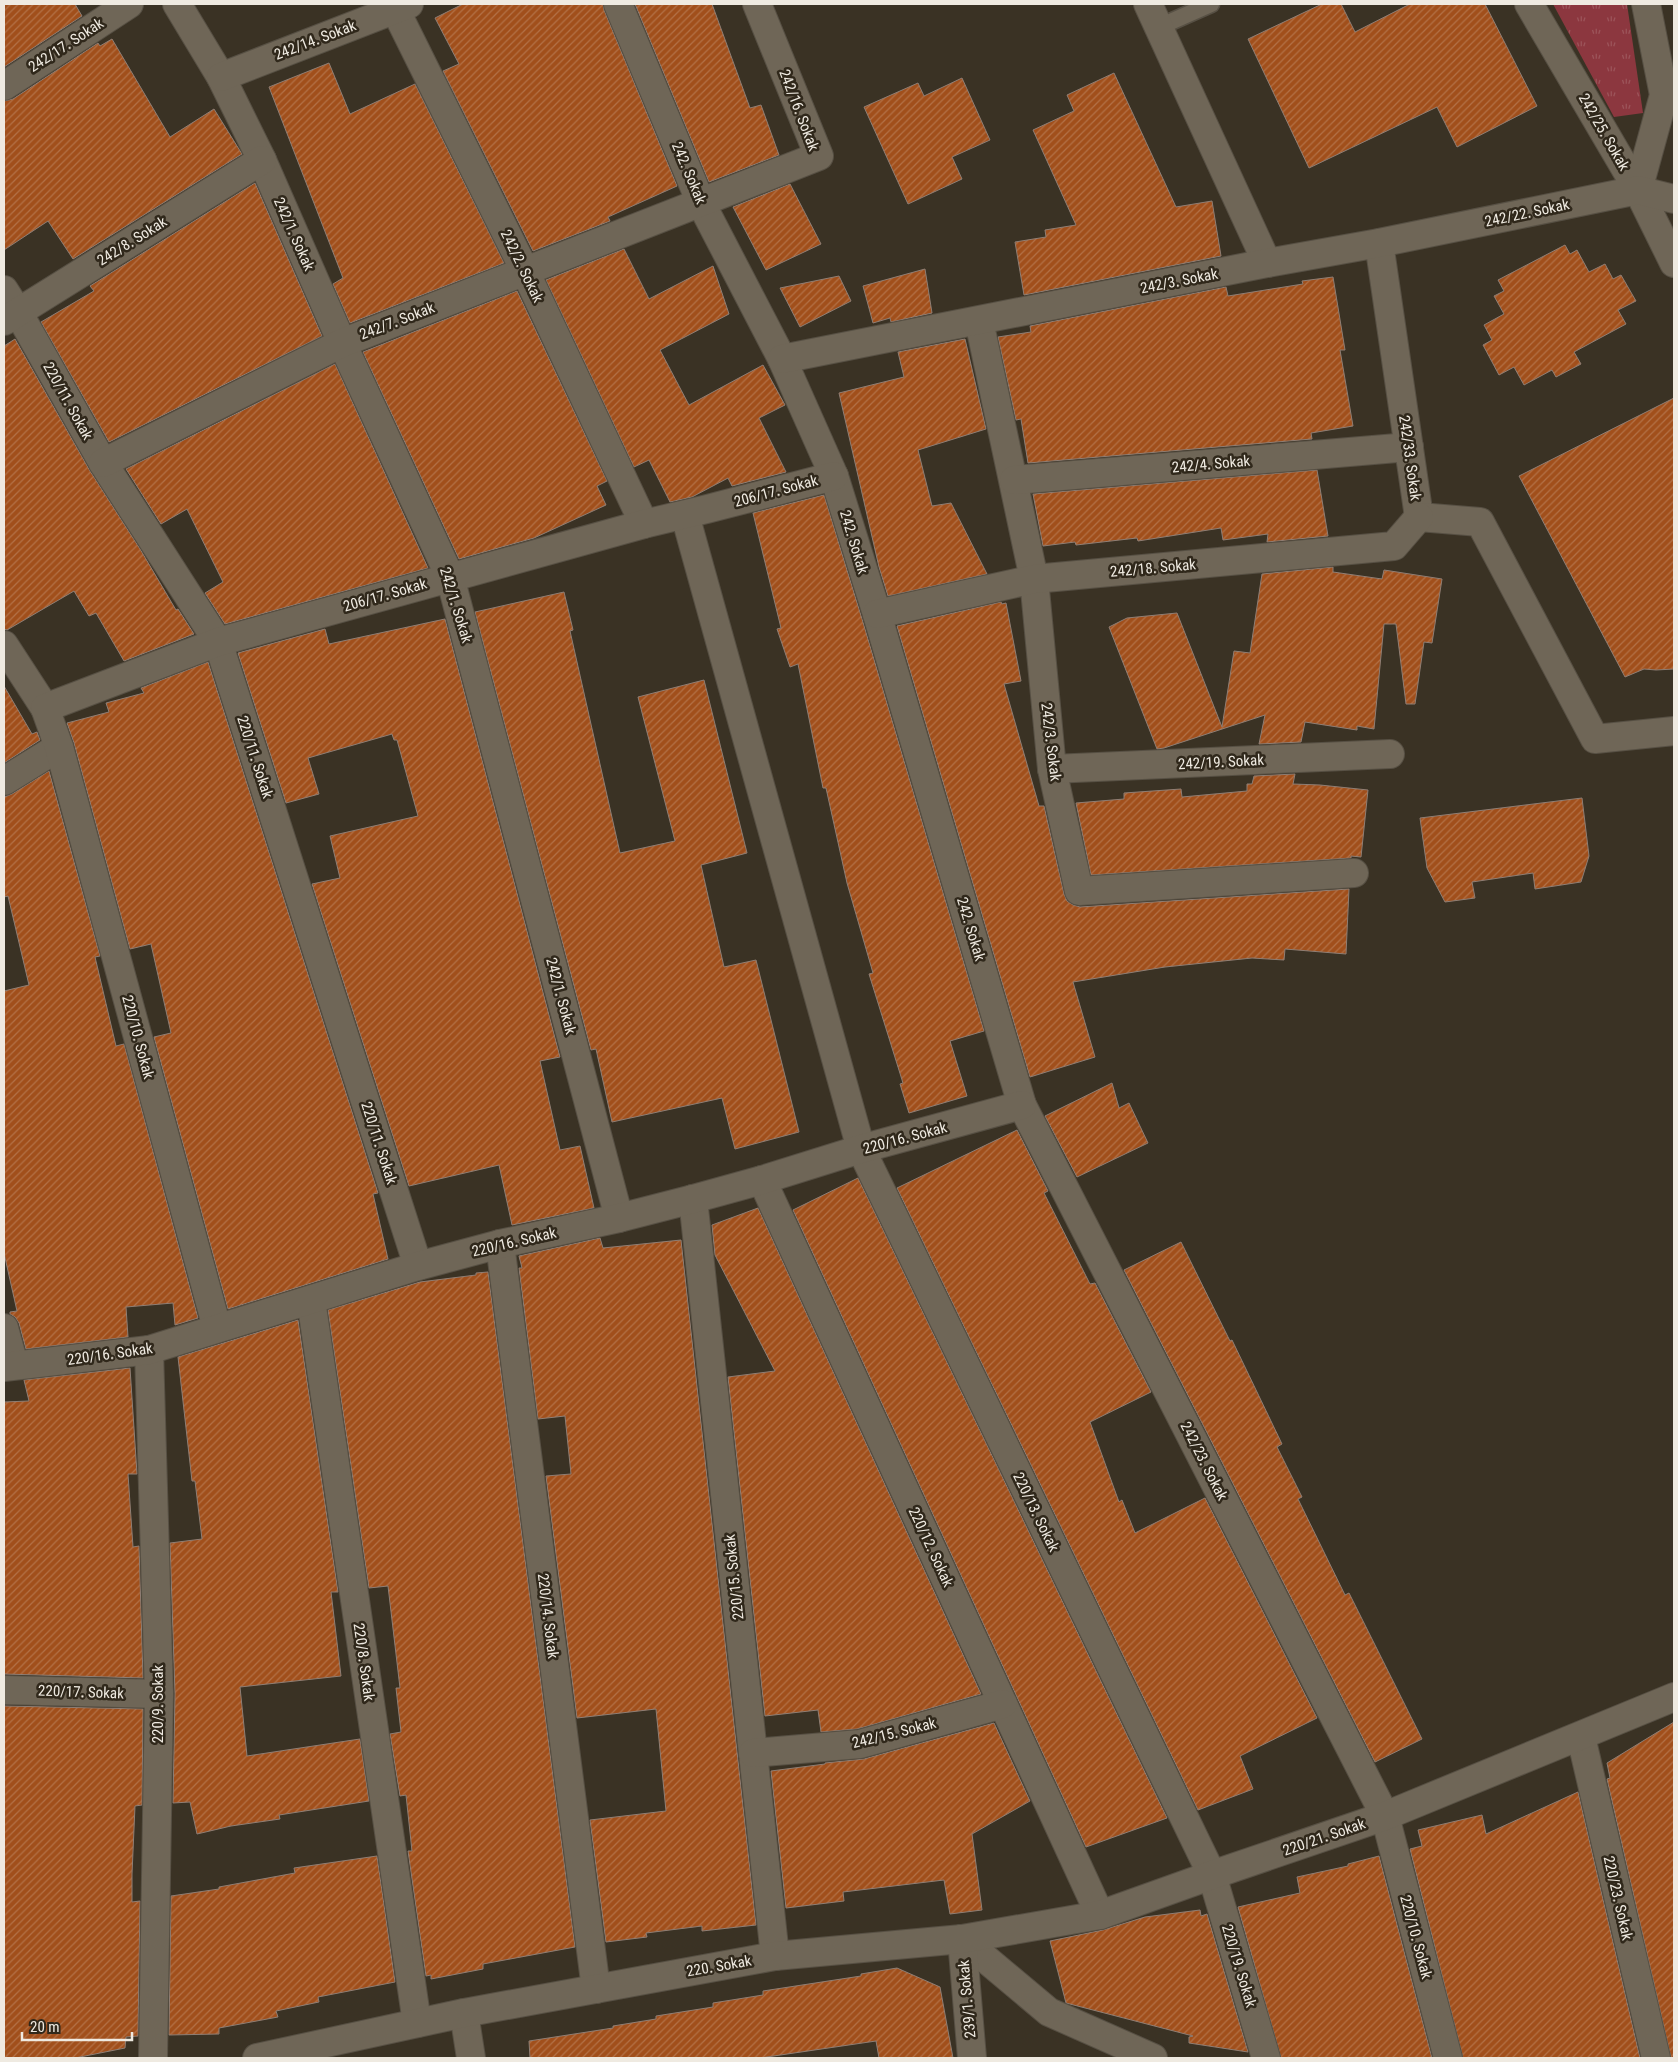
<svg xmlns="http://www.w3.org/2000/svg" width="1678" height="2062" viewBox="0 0 1678 2062" font-family="'Roboto Condensed',sans-serif">
<style>
.park{fill:url(#park-tufts)}
.building{fill:url(#building-hatch);stroke:#8f7e74}
.lines{fill:none;stroke-linecap:round;stroke-linejoin:round}
.lane-casing{stroke:#575044;stroke-width:19}
.street-casing{stroke:#575044;stroke-width:30}
.lane{stroke:#6f6657;stroke-width:16}
.street{stroke:#6f6657;stroke-width:28}
.labels{text-anchor:middle;stroke-width:5;stroke-linejoin:round;paint-order:stroke}
.street-label{font-size:15px;fill:#efeae1;stroke:#30281b}
</style>
<defs>
<pattern id="park-tufts" width="24" height="20" patternUnits="userSpaceOnUse" patternTransform="scale(1.25)"><rect width="24" height="20" fill="#8c373f"/><path d="M3 7l-1-3M5 7V3M7 7l1-3M15 17l-1-3M17 17v-4M19 17l1-3" fill="none" stroke="#9c545a"/></pattern>
<pattern id="building-hatch" width="6" height="6" patternUnits="userSpaceOnUse" patternTransform="scale(1.25)"><rect width="6" height="6" fill="#a14f1b"/><path d="M-1 1l2-2M0 6l6-6M5 7l2-2" fill="none" stroke="#b37147"/></pattern>
</defs>
<rect width="100%" height="100%" fill="#3a3224"/>
<polygon class="park" points="1553,4 1627,4 1643,113 1614,117"/>
<g class="building">
<polygon points="4,4 75,4 82,16 4,67"/>
<polygon points="463,4 603,4 604,10 677,186 608,217 610,221 533,251 443,71 459,64 435,18"/>
<polygon points="635,4 712,4 750,108 761,105 779,155 709,182"/>
<polygon points="1322,4 1341,4 1355,32 1410,4 1485,4 1537,106 1457,147 1437,107 1309,168 1248,39"/>
<polygon points="112,39 170,137 214,109 242,154 73,259 48,221 4,250 4,101 13,99 98,43 100,46"/>
<polygon points="329,63 350,114 415,84 504,263 350,323 333,284 343,278 269,87"/>
<polygon points="1114,73 1176,207 1212,201 1221,256 1024,295 1015,242 1046,237 1045,230 1076,225 1033,130 1074,111 1067,95"/>
<polygon points="962,78 990,140 952,157 962,179 908,204 864,107 918,83 924,96"/>
<polygon points="255,183 322,336 109,442 41,322 94,291 90,286"/>
<polygon points="790,184 821,244 766,270 733,207"/>
<polygon points="1565,245 1570,254 1577,250 1589,272 1605,264 1613,279 1621,275 1636,301 1618,310 1626,324 1574,352 1581,364 1556,377 1552,370 1524,385 1514,367 1499,375 1483,345 1492,340 1484,325 1504,314 1494,296 1504,291 1498,280"/>
<polygon points="624,249 649,299 713,266 729,314 660,350 689,405 763,365 785,405 759,418 786,472 732,486 728,478 692,497 670,502 649,460 634,467 546,280"/>
<polygon points="925,269 932,313 891,322 890,318 873,323 863,286"/>
<polygon points="839,276 851,301 800,327 780,288"/>
<polygon points="1333,277 1345,350 1340,350 1353,426 1311,433 1312,439 1028,463 1021,419 1016,420 998,337 1031,332 1030,326 1226,287 1228,296 1303,284 1302,281"/>
<polygon points="517,291 607,481 597,486 606,505 534,538 459,559 363,352"/>
<polygon points="15,339 90,471 140,549 176,610 178,609 194,634 124,661 96,613 89,616 74,591 7,630 4,629 4,346"/>
<polygon points="965,339 986,429 918,450 932,506 951,503 987,574 888,596 879,567 839,393 904,377 898,352"/>
<polygon points="335,364 428,568 225,624 205,593 223,582 187,509 161,524 126,469"/>
<polygon points="1674,398 1674,669 1656,670 1644,669 1625,677 1519,476"/>
<polygon points="1317,470 1328,536 1267,542 1268,534 1223,540 1221,528 1138,541 1137,538 1076,545 1075,542 1043,546 1033,494"/>
<polygon points="824,495 862,619 984,1031 950,1041 967,1096 909,1113 900,1084 903,1083 869,974 873,973 847,883 826,788 823,788 798,664 790,667 777,629 781,628 753,513"/>
<polygon points="1333,567 1333,572 1382,579 1384,570 1442,579 1432,643 1424,642 1415,704 1406,704 1396,624 1384,624 1374,729 1357,726 1357,730 1305,722 1301,742 1259,744 1265,715 1164,748 1157,749 1109,627 1127,618 1177,613 1222,727 1234,651 1250,653 1262,574"/>
<polygon points="564,592 573,630 570,631 620,853 675,841 638,697 704,680 747,853 701,865 724,967 756,960 799,1132 735,1149 722,1098 612,1122 596,1049 591,1050 475,612"/>
<polygon points="1001,602 1002,604 1006,603 1021,681 1004,684 1039,806 1044,806 1064,894 1067,901 1073,905 1080,907 1349,889 1346,954 1285,949 1284,960 1252,958 1165,967 1073,982 1095,1057 1030,1077 897,626"/>
<polygon points="445,619 560,1057 540,1061 560,1150 580,1146 594,1208 512,1225 499,1165 409,1186 312,884 340,878 330,836 418,816 397,740 394,740 392,734 308,758 319,794 286,803 238,653 325,629 329,644"/>
<polygon points="208,662 378,1193 373,1194 388,1259 228,1309 154,1037 171,1033 151,944 130,949 74,743 67,723 109,712 106,703 144,693 141,688"/>
<polygon points="4,686 32,734 37,732 40,740 4,763"/>
<polygon points="49,771 100,956 95,957 116,1046 124,1044 198,1318 175,1325 173,1303 126,1307 128,1337 26,1349 19,1323 15,1317 10,1314 10,1312 17,1311 4,1253 4,991 29,985 8,896 4,897 4,797 12,794"/>
<polygon points="1295,774 1293,784 1320,785 1368,790 1361,857 1351,856 1351,858 1091,875 1076,803 1124,799 1124,793 1181,789 1182,797 1247,791 1247,784 1252,784 1254,776"/>
<polygon points="1582,798 1589,856 1581,882 1535,889 1533,873 1472,882 1475,898 1445,902 1427,868 1420,818"/>
<polygon points="1112,1083 1119,1108 1129,1103 1148,1143 1077,1177 1045,1116"/>
<polygon points="1017,1130 1048,1191 1044,1193 1090,1284 1095,1283 1151,1392 1090,1422 1119,1502 1122,1500 1135,1533 1205,1498 1317,1718 1240,1756 1253,1789 1198,1810 897,1188"/>
<polygon points="858,1178 1167,1818 1086,1847 793,1210"/>
<polygon points="758,1208 981,1694 857,1729 821,1732 818,1710 765,1716 728,1377 775,1371 715,1255 712,1225"/>
<polygon points="600,1238 603,1248 681,1240 756,1925 702,1931 702,1926 646,1933 647,1937 606,1942 590,1820 666,1811 656,1709 577,1718 546,1476 571,1474 565,1416 538,1419 519,1268 522,1268 519,1256"/>
<polygon points="1181,1242 1230,1341 1232,1340 1282,1444 1277,1447 1302,1497 1298,1499 1345,1595 1349,1593 1422,1739 1375,1762 1124,1270"/>
<polygon points="488,1272 575,1947 483,1964 483,1969 431,1979 431,1975 426,1976 408,1851 412,1851 406,1795 400,1796 390,1734 401,1732 396,1688 400,1688 388,1586 369,1588 328,1310 420,1282 476,1275 476,1273"/>
<polygon points="298,1320 338,1592 331,1592 341,1676 240,1687 247,1756 360,1739 369,1801 279,1815 280,1819 231,1826 197,1834 190,1802 173,1803 175,1694 170,1543 202,1539 195,1481 192,1481 178,1357"/>
<polygon points="130,1368 137,1474 128,1474 133,1547 139,1546 143,1678 4,1674 4,1402 29,1401 24,1380"/>
<polygon points="4,1706 143,1709 142,1805 135,1806 132,1874 132,1902 140,1901 138,2036 126,2037 125,2048 75,2058 4,2058"/>
<polygon points="1674,1722 1674,2058 1671,2058 1607,1779 1610,1778 1607,1763"/>
<polygon points="994,1723 1030,1801 972,1834 982,1910 950,1914 944,1880 843,1892 844,1901 786,1908 771,1771 825,1764 825,1763 864,1759"/>
<polygon points="1578,1792 1640,2058 1463,2058 1410,1849 1422,1846 1418,1830 1482,1815 1486,1834"/>
<polygon points="377,1856 395,1982 318,1997 319,2002 276,2011 278,2017 219,2028 219,2034 169,2035 171,1896 219,1889 219,1887 295,1873 294,1868"/>
<polygon points="1379,1856 1432,2058 1281,2058 1238,1907 1300,1893 1297,1877 1348,1866 1348,1864"/>
<polygon points="1200,1910 1201,1916 1207,1914 1248,2052 1189,2043 1189,2037 1193,2036 1066,2003 1050,1941 1103,1930 1145,1917"/>
<polygon points="897,1968 940,1987 953,2058 879,2058 876,2041 760,2058 530,2058 529,2041 613,2028 613,2026 656,2019 656,2016 713,2007 713,2003 763,1995 763,1991 861,1976 861,1974"/>
</g>
<g class="lines">
<g class="lane-casing">
<polyline id="lane" points="1159,27 1211,4"/>
</g>
<g class="street-casing">
<g id="street">
<polyline points="177,4 221,77 262,160 342,343 450,577 619,1218"/>
<polyline points="618,4 701,203 782,359 834,476 877,614 1022,1105 1385,1816 1448,2058"/>
<polyline points="1148,4 1267,263"/>
<polyline points="1529,4 1638,190 1674,263"/>
<polyline points="395,9 525,271 644,524"/>
<polyline points="221,77 409,4"/>
<polyline points="4,86 129,4"/>
<polyline points="1638,190 1664,95 1646,4"/>
<polyline points="1379,243 1419,517"/>
<polyline points="4,290 18,312 103,463 218,642 418,1266"/>
<polyline points="4,321 262,160"/>
<polyline points="979,321 1034,579 1052,769 1079,891 1354,873"/>
<polyline points="782,359 1267,263 1379,243 1638,190 1674,199"/>
<polyline points="103,463 342,343 819,156 757,4"/>
<polyline points="1014,480 1409,447"/>
<polyline points="685,515 861,1149 1212,1875 1266,2058"/>
<polyline points="1419,517 1480,522 1595,739 1674,731"/>
<polyline points="877,614 1034,579 1394,546 1419,517"/>
<polyline points="4,645 45,708"/>
<polyline points="1052,769 1390,754"/>
<polyline points="4,781 59,747"/>
<polyline points="762,1180 1100,1915"/>
<polyline points="693,1199 775,1956"/>
<polyline points="500,1244 596,1989"/>
<polyline points="311,1300 417,2023"/>
<polyline points="4,1328 14,1365"/>
<polyline points="217,1328 59,747 45,708 218,642 644,524 707,509 834,476"/>
<polyline points="149,1350 159,1694 153,2058"/>
<polyline points="4,1367 149,1350 418,1266 500,1244 619,1218 693,1199 762,1180 861,1149 1022,1105"/>
<polyline points="4,1690 159,1694"/>
<polyline points="1581,1737 1656,2058"/>
<polyline points="753,1753 860,1744 1003,1704"/>
<polyline points="962,1939 1049,2012 1153,2058"/>
<polyline points="962,1939 972,2058"/>
<polyline points="464,2013 471,2058"/>
<polyline points="257,2058 464,2013 775,1956 962,1939 1100,1915 1212,1875 1385,1816 1674,1697"/>
</g>
</g>
<use href="#lane" class="lane"/>
<use href="#street" class="street"/>
</g>
<g class="labels">
<g class="street-label">
<text transform="translate(315 40) rotate(-21)" y="5">242/14. Sokak</text>
<text transform="translate(66 45) rotate(-33)" y="5">242/17. Sokak</text>
<text transform="translate(799 110) rotate(69)" y="5">242/16. Sokak</text>
<text transform="translate(1604 132) rotate(60)" y="5">242/25. Sokak</text>
<text transform="translate(689 173) rotate(67)" y="5">242. Sokak</text>
<text transform="translate(1527 213) rotate(-12)" y="5">242/22. Sokak</text>
<text transform="translate(294 234) rotate(66)" y="5">242/1. Sokak</text>
<text transform="translate(132 241) rotate(-32)" y="5">242/8. Sokak</text>
<text transform="translate(522 266) rotate(64)" y="5">242/2. Sokak</text>
<text transform="translate(1179 281) rotate(-11)" y="5">242/3. Sokak</text>
<text transform="translate(397 321) rotate(-21)" y="5">242/7. Sokak</text>
<text transform="translate(68 401) rotate(61)" y="5">220/11. Sokak</text>
<text transform="translate(1410 458) rotate(82)" y="5">242/33. Sokak</text>
<text transform="translate(1211 464) rotate(-5)" y="5">242/4. Sokak</text>
<text transform="translate(776 491) rotate(-15)" y="5">206/17. Sokak</text>
<text transform="translate(854 542) rotate(73)" y="5">242. Sokak</text>
<text transform="translate(1153 568) rotate(-5)" y="5">242/18. Sokak</text>
<text transform="translate(385 595) rotate(-16)" y="5">206/17. Sokak</text>
<text transform="translate(456 605) rotate(73)" y="5">242/1. Sokak</text>
<text transform="translate(1051 742) rotate(83)" y="5">242/3. Sokak</text>
<text transform="translate(255 757) rotate(72)" y="5">220/11. Sokak</text>
<text transform="translate(1221 762) rotate(-3)" y="5">242/19. Sokak</text>
<text transform="translate(971 929) rotate(73)" y="5">242. Sokak</text>
<text transform="translate(561 996) rotate(75)" y="5">242/1. Sokak</text>
<text transform="translate(138 1037) rotate(75)" y="5">220/10. Sokak</text>
<text transform="translate(905 1138) rotate(-15)" y="5">220/16. Sokak</text>
<text transform="translate(379 1143) rotate(72)" y="5">220/11. Sokak</text>
<text transform="translate(514 1242) rotate(-13)" y="5">220/16. Sokak</text>
<text transform="translate(110 1354) rotate(-8)" y="5">220/16. Sokak</text>
<text transform="translate(1204 1461) rotate(63)" y="5">242/23. Sokak</text>
<text transform="translate(1036 1512) rotate(64)" y="5">220/13. Sokak</text>
<text transform="translate(931 1547) rotate(65)" y="5">220/12. Sokak</text>
<text transform="translate(734 1577) rotate(-96)" y="5">220/15. Sokak</text>
<text transform="translate(548 1616) rotate(83)" y="5">220/14. Sokak</text>
<text transform="translate(364 1662) rotate(82)" y="5">220/8. Sokak</text>
<text transform="translate(81 1692) rotate(2)" y="5">220/17. Sokak</text>
<text transform="translate(158 1704) rotate(-90)" y="5">220/9. Sokak</text>
<text transform="translate(894 1733) rotate(-14)" y="5">242/15. Sokak</text>
<text transform="translate(1324 1837) rotate(-19)" y="5">220/21. Sokak</text>
<text transform="translate(1618 1898) rotate(77)" y="5">220/23. Sokak</text>
<text transform="translate(1416 1937) rotate(75)" y="5">220/10. Sokak</text>
<text transform="translate(719 1966) rotate(-10)" y="5">220. Sokak</text>
<text transform="translate(1239 1966) rotate(73)" y="5">220/19. Sokak</text>
<text transform="translate(967 1999) rotate(-95)" y="5">239/1. Sokak</text>
</g>
</g>
<rect width="1678" height="2062" fill="none" stroke="#efeae1" stroke-width="10"/>
<path d="M22 2032v8h110v-8" fill="none" stroke="#efeae1" stroke-width="2.5"/>
<text x="30" y="2032" font-size="15" fill="#efeae1" stroke="#30281b" stroke-width="4" paint-order="stroke">20 m</text>
</svg>
